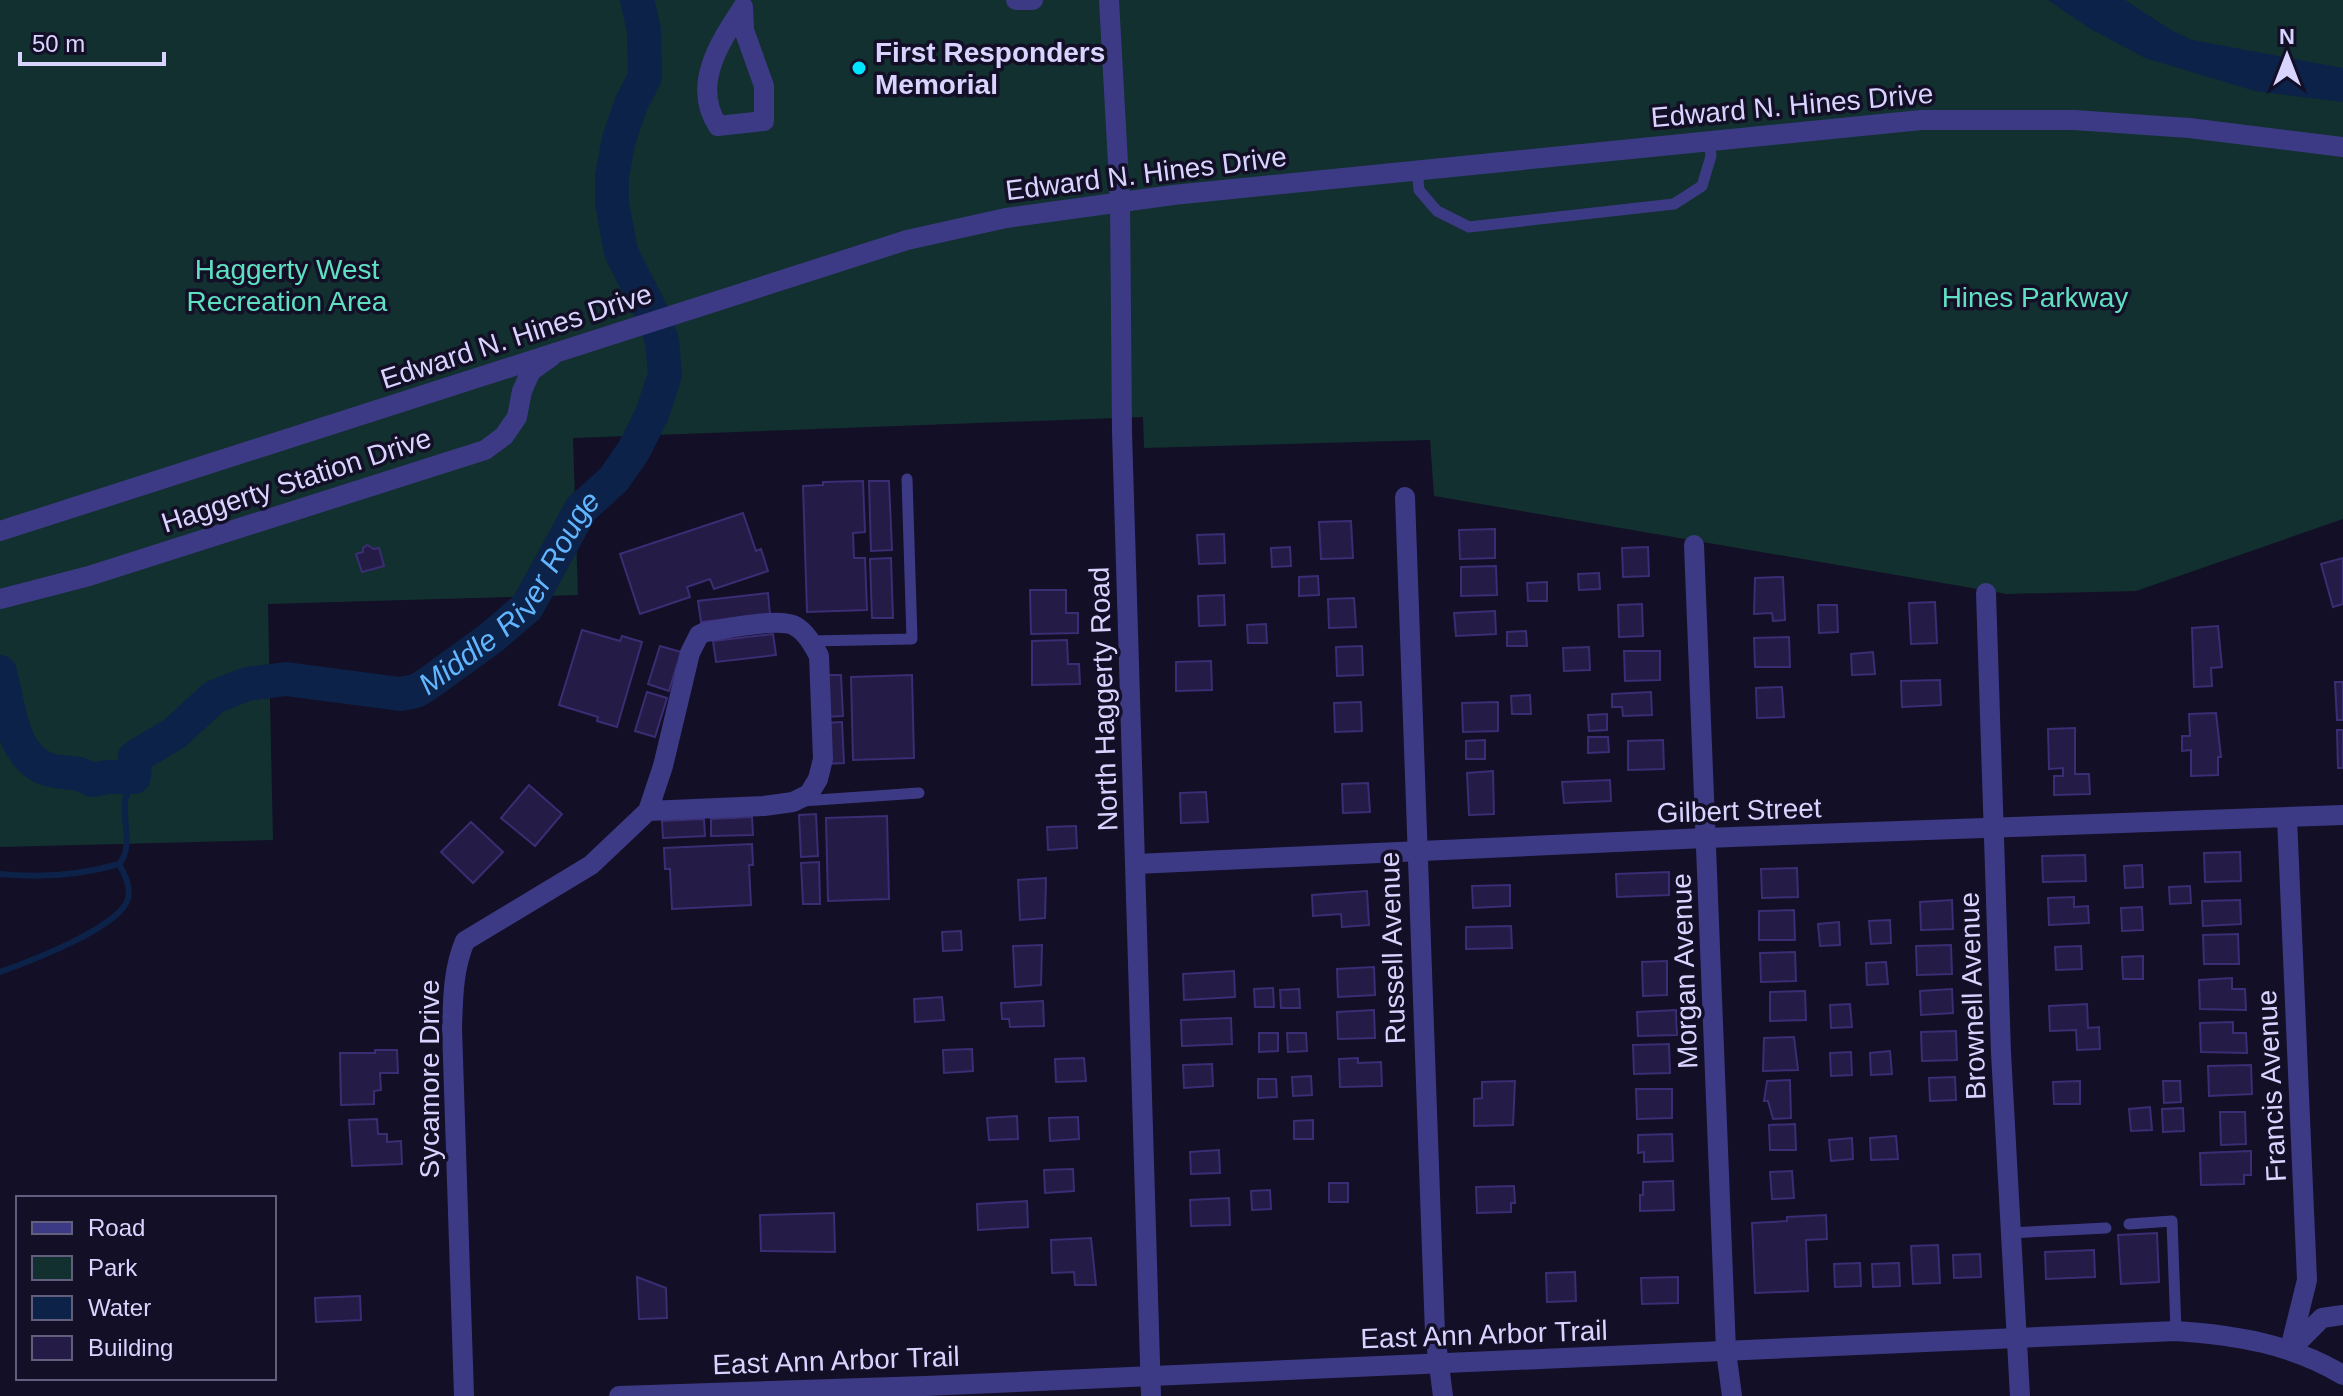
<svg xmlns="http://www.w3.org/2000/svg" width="2343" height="1396" viewBox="0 0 2343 1396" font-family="Helvetica,sans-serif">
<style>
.green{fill:#12302f}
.water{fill:#0c2248}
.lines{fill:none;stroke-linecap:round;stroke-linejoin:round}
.stream{stroke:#0c2248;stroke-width:6}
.river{stroke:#0c2248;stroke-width:34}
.building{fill:#241b47;stroke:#3b2d73;stroke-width:2}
.service{stroke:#3d3a85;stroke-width:11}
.minor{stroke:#3d3a85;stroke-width:20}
.tertiary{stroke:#3d3a85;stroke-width:20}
.poi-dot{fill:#00e5ff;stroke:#130f26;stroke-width:3}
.labels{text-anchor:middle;stroke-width:7;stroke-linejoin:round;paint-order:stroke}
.poi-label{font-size:28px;font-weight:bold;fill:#d9d4ff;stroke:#130f26;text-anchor:start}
.street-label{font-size:28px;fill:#d9d4ff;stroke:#130f26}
.park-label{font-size:28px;fill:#5fe0c0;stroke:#130f26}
.water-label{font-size:30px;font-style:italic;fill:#62b6ff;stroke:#130f26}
</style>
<rect width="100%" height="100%" fill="#130f26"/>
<polygon class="green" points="0,0 2343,0 2343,519 2136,591 2007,594 1434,496 1430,440 1144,448 1143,417 573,438 578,595 268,604 273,840 0,847"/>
<polygon class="water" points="2048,0 2125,0 2171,30 2192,40 2343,68 2343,102 2255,91 2145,58 2089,28"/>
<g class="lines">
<g class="stream">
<path d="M0,874C39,878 81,875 119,864C134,847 122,820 125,800C127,792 133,787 134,777"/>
<path d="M0,972C28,962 119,928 128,899C131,887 125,875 119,864"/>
</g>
<path class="river" id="s1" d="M0,672C9,705 11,759 50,770C68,775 73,769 92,780L108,777H134L135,757L175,733L214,697L247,684L286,679L400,694L416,691L426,685L491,638L527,607L581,509L614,479L634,450L652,414L665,375L662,342L656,321L621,252L612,203V176L619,139L631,104L645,77L644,30L637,0"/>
</g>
<g class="building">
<polygon points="863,481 865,532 853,533 854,558 865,558 867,610 807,612 803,486 823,485 823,482"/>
<polygon points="869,481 889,481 892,550 871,551"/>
<polygon points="743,513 756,551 761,549 768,571 714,589 710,579 687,587 690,597 640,614 620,554"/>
<polygon points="1351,521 1353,558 1321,559 1319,522"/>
<polygon points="1495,529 1495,558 1460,559 1459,530"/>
<polygon points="1224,534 1225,563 1199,564 1197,535"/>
<polygon points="367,545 374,549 379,548 384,566 362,572 356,554 363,552 363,548"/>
<polygon points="1290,547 1291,566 1272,567 1271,548"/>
<polygon points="1648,547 1649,576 1623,577 1622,548"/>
<polygon points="891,558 893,618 872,618 870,559"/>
<polygon points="2343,558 2343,604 2333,607 2321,564"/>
<polygon points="1496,566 1497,595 1461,596 1461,567"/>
<polygon points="1599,573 1600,589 1579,590 1578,574"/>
<polygon points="1318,576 1319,595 1299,596 1299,577"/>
<polygon points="1783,577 1785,620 1773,621 1772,613 1754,614 1755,578"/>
<polygon points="1547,582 1547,601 1528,601 1527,583"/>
<polygon points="1030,590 1066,590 1066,613 1078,613 1078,633 1031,634"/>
<polygon points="768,593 770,614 701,622 698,601"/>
<polygon points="1224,595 1225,625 1199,626 1198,596"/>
<polygon points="1354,598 1356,627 1329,628 1328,599"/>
<polygon points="1935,602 1937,643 1911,644 1909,603"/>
<polygon points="1642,604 1643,636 1619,637 1618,605"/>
<polygon points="1818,605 1837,605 1838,632 1819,633"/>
<polygon points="1495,611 1496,634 1456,636 1454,613"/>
<polygon points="1266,624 1267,643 1248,643 1247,625"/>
<polygon points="2218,626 2222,667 2211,668 2212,686 2194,687 2192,628"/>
<polygon points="582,630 620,641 622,636 642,642 617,727 597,721 598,717 559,705"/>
<polygon points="1526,631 1527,646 1507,646 1507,632"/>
<polygon points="773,634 776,655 716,662 713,641"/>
<polygon points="1789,637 1790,667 1755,667 1754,638"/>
<polygon points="1067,640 1068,664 1079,664 1080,684 1032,685 1032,641"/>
<polygon points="660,646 681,652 669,691 648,684"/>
<polygon points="1362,646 1363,675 1337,676 1336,647"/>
<polygon points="1589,647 1590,670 1564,671 1563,648"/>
<polygon points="1624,651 1660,651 1660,680 1625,681"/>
<polygon points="1873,652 1875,674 1852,675 1851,654"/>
<polygon points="1211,661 1212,690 1176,691 1176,662"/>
<polygon points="824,675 841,675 843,716 825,717"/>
<polygon points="912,675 914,758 853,760 851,677"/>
<polygon points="1940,680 1941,705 1902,707 1901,681"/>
<polygon points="2335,682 2343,682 2343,720 2337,720"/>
<polygon points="1782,687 1784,717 1757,718 1756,688"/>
<polygon points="647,692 667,698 655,737 635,731"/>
<polygon points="1651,692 1652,715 1623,716 1622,707 1612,707 1612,694"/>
<polygon points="1530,695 1531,714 1512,714 1511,696"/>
<polygon points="1361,702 1362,731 1335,732 1334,703"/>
<polygon points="1498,702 1498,731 1463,732 1462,703"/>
<polygon points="2216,713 2221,757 2218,757 2218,775 2191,776 2191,750 2182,751 2182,736 2190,736 2189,714"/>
<polygon points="1607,714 1607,730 1589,731 1588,715"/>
<polygon points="842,722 844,763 826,764 824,723"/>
<polygon points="2075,728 2075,774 2089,774 2090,794 2054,795 2054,776 2063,776 2063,768 2049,769 2048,729"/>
<polygon points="2337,730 2343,730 2343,768 2338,768"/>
<polygon points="1588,737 1608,737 1609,752 1588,753"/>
<polygon points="1485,740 1485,759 1466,759 1466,741"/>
<polygon points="1663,740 1664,769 1628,770 1628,741"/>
<polygon points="1493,771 1494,814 1469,815 1467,773"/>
<polygon points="1610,780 1611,801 1564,803 1562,782"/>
<polygon points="1368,783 1370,812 1343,813 1342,784"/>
<polygon points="529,785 562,814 535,846 501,818"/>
<polygon points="1206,792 1208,822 1181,823 1180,793"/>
<polygon points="816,814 818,856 801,857 799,815"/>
<polygon points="887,816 889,899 828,901 826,818"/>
<polygon points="752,817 753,835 711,836 711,819"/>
<polygon points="704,819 705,836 663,838 662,821"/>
<polygon points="471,822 503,852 473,883 441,852"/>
<polygon points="1076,826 1077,848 1048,850 1047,827"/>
<polygon points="752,844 753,865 749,865 751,905 672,909 670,869 665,869 664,848"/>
<polygon points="2240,852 2241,881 2205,882 2204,853"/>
<polygon points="2085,855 2086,881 2043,882 2042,856"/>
<polygon points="819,862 820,904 803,904 801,863"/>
<polygon points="2142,865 2143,887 2125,888 2124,866"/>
<polygon points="1797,868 1798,897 1762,898 1761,869"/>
<polygon points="1669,872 1669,895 1617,897 1616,874"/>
<polygon points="1046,878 1045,918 1020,920 1018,880"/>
<polygon points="1510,885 1510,906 1473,908 1472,886"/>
<polygon points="2190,886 2191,903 2170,904 2169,887"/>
<polygon points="1367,891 1369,925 1342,927 1341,914 1313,916 1312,895"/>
<polygon points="2074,897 2074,907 2088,906 2089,923 2049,925 2048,898"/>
<polygon points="1952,900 1953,929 1921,930 1920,902"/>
<polygon points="2240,900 2241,924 2203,926 2202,901"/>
<polygon points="2142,907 2143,930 2122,931 2121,908"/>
<polygon points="1794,910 1795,940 1759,940 1759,911"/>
<polygon points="1890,920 1891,943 1871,944 1869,921"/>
<polygon points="1839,922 1840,945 1820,946 1818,924"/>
<polygon points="1511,926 1512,948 1466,949 1466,927"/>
<polygon points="961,931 962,950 943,951 942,932"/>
<polygon points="2238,934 2239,964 2204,964 2203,935"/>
<polygon points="1042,945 1041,985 1015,987 1013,946"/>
<polygon points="1951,945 1952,974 1917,975 1916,946"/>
<polygon points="2081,946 2082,969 2056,970 2055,947"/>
<polygon points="1795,952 1796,981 1761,982 1760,953"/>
<polygon points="2143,956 2143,979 2123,979 2122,957"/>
<polygon points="1667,961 1667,995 1643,996 1642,962"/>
<polygon points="1886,962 1888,984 1867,985 1866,963"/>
<polygon points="1374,967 1375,995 1338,997 1337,969"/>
<polygon points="1234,971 1235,997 1184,1000 1183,974"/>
<polygon points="2232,978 2232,989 2245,989 2246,1010 2200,1009 2199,980"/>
<polygon points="1273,988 1274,1007 1255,1007 1254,989"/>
<polygon points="1299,989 1300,1008 1281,1008 1280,990"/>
<polygon points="1952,989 1953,1013 1921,1015 1920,991"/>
<polygon points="1805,991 1806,1020 1770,1021 1770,992"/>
<polygon points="942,997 944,1020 915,1022 914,999"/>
<polygon points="1043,1001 1044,1026 1010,1027 1009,1019 1002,1019 1001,1003"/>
<polygon points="1850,1004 1852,1027 1831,1028 1830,1005"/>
<polygon points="2087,1004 2088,1028 2099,1027 2100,1049 2077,1050 2076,1030 2050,1031 2049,1006"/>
<polygon points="1374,1010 1375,1038 1338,1039 1337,1012"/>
<polygon points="1676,1010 1677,1035 1638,1036 1637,1012"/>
<polygon points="1231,1018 1232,1044 1182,1046 1181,1020"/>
<polygon points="2233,1022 2233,1033 2246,1033 2247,1053 2201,1052 2200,1023"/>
<polygon points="1956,1031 1957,1060 1922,1061 1921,1032"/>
<polygon points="1259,1033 1278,1033 1278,1051 1259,1052"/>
<polygon points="1287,1033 1306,1033 1307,1051 1288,1052"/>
<polygon points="1794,1037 1798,1070 1763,1071 1764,1038"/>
<polygon points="1669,1044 1670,1073 1634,1074 1633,1045"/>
<polygon points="972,1049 973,1071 944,1073 943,1050"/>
<polygon points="375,1050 397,1050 398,1073 380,1073 381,1090 374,1091 374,1104 341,1105 340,1053 375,1053"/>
<polygon points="1890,1051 1892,1074 1871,1075 1870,1053"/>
<polygon points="1851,1052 1852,1075 1831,1076 1830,1053"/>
<polygon points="1084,1058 1086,1081 1056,1082 1055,1059"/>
<polygon points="1358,1058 1358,1063 1381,1062 1382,1086 1340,1087 1339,1059"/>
<polygon points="1212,1064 1213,1086 1184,1088 1183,1065"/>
<polygon points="2251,1065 2252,1094 2209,1096 2208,1066"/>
<polygon points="1311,1076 1312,1095 1293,1096 1292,1077"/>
<polygon points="1955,1077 1956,1100 1930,1101 1929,1078"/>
<polygon points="1258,1079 1276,1079 1277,1097 1258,1098"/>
<polygon points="1790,1080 1791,1118 1773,1119 1768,1101 1764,1101 1767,1081"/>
<polygon points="1515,1081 1513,1125 1474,1126 1474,1099 1482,1098 1482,1082"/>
<polygon points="2080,1081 2080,1104 2054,1104 2053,1082"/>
<polygon points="2163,1081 2180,1081 2181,1102 2164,1103"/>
<polygon points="1636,1089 1672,1089 1672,1118 1637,1119"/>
<polygon points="2150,1107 2152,1130 2131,1131 2129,1109"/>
<polygon points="2183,1108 2184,1131 2163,1132 2162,1109"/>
<polygon points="2220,1112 2245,1112 2246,1144 2221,1145"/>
<polygon points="1017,1116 1018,1139 989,1140 987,1118"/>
<polygon points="1078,1117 1079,1139 1050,1141 1049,1118"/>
<polygon points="377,1119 378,1134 387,1134 387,1142 401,1141 402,1164 352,1166 349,1120"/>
<polygon points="1313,1120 1313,1139 1294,1139 1294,1121"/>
<polygon points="1795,1124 1796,1150 1770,1150 1769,1125"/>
<polygon points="1672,1134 1673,1161 1644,1162 1644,1152 1638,1153 1638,1135"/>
<polygon points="1896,1136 1898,1159 1871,1160 1870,1138"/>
<polygon points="1852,1138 1853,1159 1831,1161 1829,1140"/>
<polygon points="1219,1150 1220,1173 1191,1174 1190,1152"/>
<polygon points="2251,1151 2251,1175 2244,1175 2244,1184 2201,1185 2200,1153"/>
<polygon points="1073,1169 1074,1191 1045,1193 1044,1170"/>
<polygon points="1792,1171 1794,1198 1772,1199 1770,1172"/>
<polygon points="1673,1181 1674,1210 1640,1211 1640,1195 1643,1195 1643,1182"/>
<rect x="1329" y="1183" width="19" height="19"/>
<polygon points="1514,1186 1515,1203 1511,1203 1511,1212 1477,1213 1476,1187"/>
<polygon points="1270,1190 1271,1209 1252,1210 1251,1191"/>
<polygon points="1229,1198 1230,1225 1191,1226 1190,1200"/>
<polygon points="1027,1201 1028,1227 978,1230 977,1204"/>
<polygon points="834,1213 835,1252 761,1251 760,1215"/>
<polygon points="1826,1215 1827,1239 1806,1240 1808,1291 1755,1293 1752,1223 1787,1221 1787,1217"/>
<polygon points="2157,1233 2159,1282 2121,1284 2118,1235"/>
<polygon points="1091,1238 1096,1285 1075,1285 1074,1272 1052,1273 1051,1240"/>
<polygon points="1938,1245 1940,1283 1913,1284 1911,1246"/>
<polygon points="2094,1250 2095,1277 2046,1279 2045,1252"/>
<polygon points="1980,1254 1981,1277 1954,1278 1953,1255"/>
<polygon points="1860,1263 1861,1286 1835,1287 1834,1264"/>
<polygon points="1899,1263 1900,1286 1873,1287 1872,1264"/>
<polygon points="1575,1272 1576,1301 1547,1302 1546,1273"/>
<polygon points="637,1277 666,1288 667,1318 639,1319"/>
<polygon points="1678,1277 1678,1303 1642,1304 1641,1278"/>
<polygon points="360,1296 361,1320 316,1322 315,1298"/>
</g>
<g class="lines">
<g class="service">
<polyline points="1417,170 1419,190 1437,211 1469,227 1674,204 1702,186 1711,156 1709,140"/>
<polyline points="811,641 912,639 907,479"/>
<polyline points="802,801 919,793"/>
<polyline points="2129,1224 2172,1221 2176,1331"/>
<polyline points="2010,1233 2106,1228"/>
</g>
<g class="minor">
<polyline points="1016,0 1033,0"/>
<path d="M743,7L744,30L764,86V121L718,126C691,85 720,42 743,7Z"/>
<polyline points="1405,497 1435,1334 1443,1396"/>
<polyline points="1694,545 1726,1351 1732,1396"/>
<polyline points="1986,593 2001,1053 2020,1396"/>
<polyline points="0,599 89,576 485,450 504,436 517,417 522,391 531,371 552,356"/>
<polyline points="2287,818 2307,1280 2290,1349"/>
<polyline points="1136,864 1705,838 2343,815"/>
<polyline points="2292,1348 2322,1318 2343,1315"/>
<path d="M464,1396L452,1028C453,999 453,969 465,941L591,865L648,811L663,766L690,653L699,635L705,632C725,629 779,617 795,626C806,632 813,645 819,656L823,759L818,779L809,794L793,802L764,806L648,811"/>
</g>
<g class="tertiary">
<polyline points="1109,0 1120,200 1122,432 1151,1396"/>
<polyline points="0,531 907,240 1006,218 1173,195 1921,120 2074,120 2189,128 2343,147"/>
<path d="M619,1396L925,1386L2176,1331C2235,1335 2292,1344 2343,1375"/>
</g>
</g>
<circle class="poi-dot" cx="859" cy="68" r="8"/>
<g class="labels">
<g class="poi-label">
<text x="875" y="62">First Responders<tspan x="875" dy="32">Memorial</tspan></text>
</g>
<g class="street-label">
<text transform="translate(1792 105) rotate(-5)" y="10">Edward N. Hines Drive</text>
<text transform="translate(1146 173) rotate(-7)" y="10">Edward N. Hines Drive</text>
<text transform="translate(516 336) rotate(-18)" y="10">Edward N. Hines Drive</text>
<text transform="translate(296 480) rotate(-18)" y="10">Haggerty Station Drive</text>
<text transform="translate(1103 699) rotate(-92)" y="10">North Haggerty Road</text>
<text transform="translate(1739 810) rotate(-2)" y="10">Gilbert Street</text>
<text transform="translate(1392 948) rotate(-92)" y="10">Russell Avenue</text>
<text transform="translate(1684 971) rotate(-92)" y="10">Morgan Avenue</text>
<text transform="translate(1972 996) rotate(-92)" y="10">Brownell Avenue</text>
<text transform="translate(429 1079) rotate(-90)" y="10">Sycamore Drive</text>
<text transform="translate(2271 1086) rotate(-93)" y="10">Francis Avenue</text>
<text transform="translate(1484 1334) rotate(-2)" y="10">East Ann Arbor Trail</text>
<text transform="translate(836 1360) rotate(-2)" y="10">East Ann Arbor Trail</text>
</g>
<g class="park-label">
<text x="287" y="279">Haggerty West<tspan x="287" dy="32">Recreation Area</tspan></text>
<text x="2035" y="307">Hines Parkway</text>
</g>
<g class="water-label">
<text dy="10" stroke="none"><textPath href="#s1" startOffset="666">Middle River Rouge</textPath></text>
</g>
</g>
<rect x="16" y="1196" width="260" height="184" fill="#130f26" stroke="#625e7d" stroke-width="2"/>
<rect x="32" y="1222" width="40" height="12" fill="#3d3a85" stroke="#625e7d" stroke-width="2"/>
<text x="88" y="1236" font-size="24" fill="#d9d4ff">Road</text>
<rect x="32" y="1256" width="40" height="24" fill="#12302f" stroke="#625e7d" stroke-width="2"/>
<text x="88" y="1276" font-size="24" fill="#d9d4ff">Park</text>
<rect x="32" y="1296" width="40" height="24" fill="#0c2248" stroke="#625e7d" stroke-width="2"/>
<text x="88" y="1316" font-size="24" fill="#d9d4ff">Water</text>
<rect x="32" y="1336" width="40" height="24" fill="#241b47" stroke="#625e7d" stroke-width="2"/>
<text x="88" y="1356" font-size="24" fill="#d9d4ff">Building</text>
<g transform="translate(2287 56)" stroke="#130f26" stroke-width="6" paint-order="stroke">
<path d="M0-6L14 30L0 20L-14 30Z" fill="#d9d4ff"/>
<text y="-12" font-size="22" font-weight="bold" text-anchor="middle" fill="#d9d4ff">N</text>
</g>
<path d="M20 52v12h144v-12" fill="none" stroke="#d9d4ff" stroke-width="4"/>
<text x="32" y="52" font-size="24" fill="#d9d4ff" stroke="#130f26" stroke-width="6" paint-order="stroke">50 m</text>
</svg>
